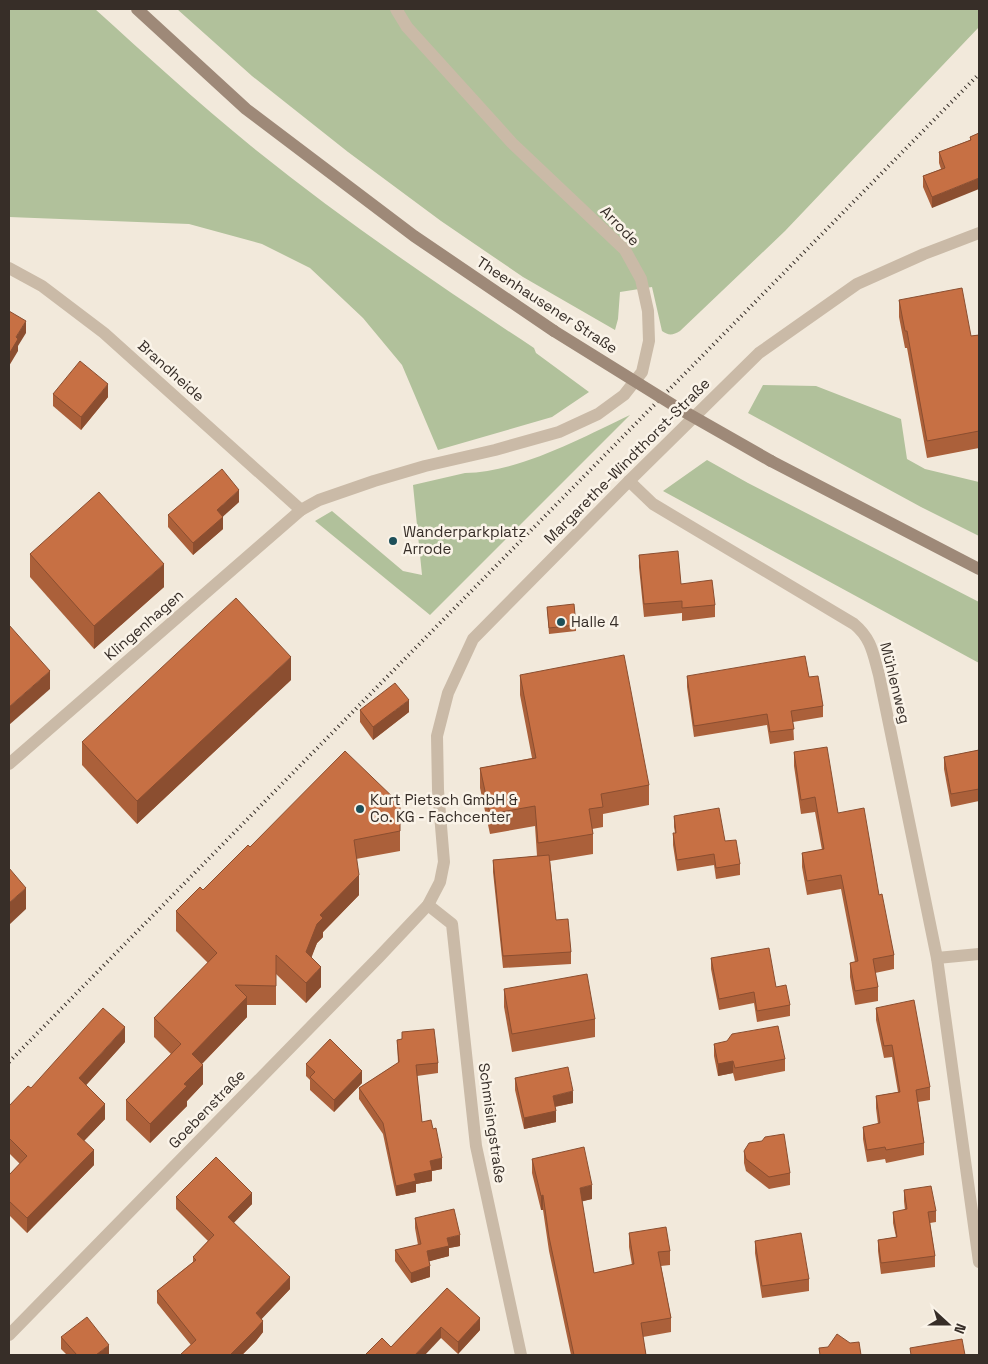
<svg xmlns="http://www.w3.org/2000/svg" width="988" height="1364" viewBox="0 0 988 1364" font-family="'Space Grotesk',sans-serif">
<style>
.green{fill:#b1c19b}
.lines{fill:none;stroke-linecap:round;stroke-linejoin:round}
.minor{stroke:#cabaa7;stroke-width:12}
.secondary{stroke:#9e8978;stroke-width:12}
.rail{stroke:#372e28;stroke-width:4;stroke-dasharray:1 4;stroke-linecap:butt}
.secondary-bridge{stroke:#9e8978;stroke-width:12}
.wall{fill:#ab603a}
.shaded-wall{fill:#8b4e30}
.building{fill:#c77044;stroke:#8b4e30}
.poi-dot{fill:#1d4f59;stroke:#faf3e8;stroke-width:2}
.labels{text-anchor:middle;stroke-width:5;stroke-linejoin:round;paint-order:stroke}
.street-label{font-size:15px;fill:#372e28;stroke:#faf3e8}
.poi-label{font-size:15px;fill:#372e28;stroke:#faf3e8;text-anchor:start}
</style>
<rect width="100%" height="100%" fill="#f2e9db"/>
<g class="green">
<path d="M9,9H95C146,55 197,102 251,146C341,219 437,284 534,348L536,353L589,392L552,417L438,450L402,365L363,318L310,268L262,244L189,224L9,217Z"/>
<path d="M177,9H979V27L785,231L680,331C673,335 669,336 662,331L652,287L620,292L618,319L615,330L523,277L441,221L348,152L252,76Z"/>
<polygon points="763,385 816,386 901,419 907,459 925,469 979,482 979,536 921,507 748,413"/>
<path d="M630,415L430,615L315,521L332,511L403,571L422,575L413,485L465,473C520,472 581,438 630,415Z"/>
<polygon points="707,460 748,483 979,602 979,663 663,491"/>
</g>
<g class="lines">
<g class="minor">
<polyline points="9,268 42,286 104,333 301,510"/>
<path d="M629,481L653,504L854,624C872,639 873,654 879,675L937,958L979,1262"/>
<polyline points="9,764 301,510 319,500 374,481 425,466 495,450 559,432 598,414 624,395 642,372 649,341 648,311 641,279 625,250 512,143 407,27 396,9"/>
<polyline points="428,905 452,924 476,1146 521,1355"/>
<polyline points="937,958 979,954"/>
<polyline points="9,1335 379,957 428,905 440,882 444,862 438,790 437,736 448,693 473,639 629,481 759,353 857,284 924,254 979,233"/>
</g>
<g class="secondary">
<polyline points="137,9 246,109 414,236 554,331"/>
<polyline points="771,461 979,569"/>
</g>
<polyline class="rail" points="9,1062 979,74"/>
<polyline class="secondary-bridge" points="554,331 678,408 771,461"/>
</g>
<g class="wall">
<polygon points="979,133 932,208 923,187 923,176 941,169 939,163 939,152 970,140 970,137"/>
<polygon points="899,300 971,336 979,335 979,448 927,458 907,348 905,348 899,317"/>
<polygon points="53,394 108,397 81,430 53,406"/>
<polygon points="239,502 223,516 223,529 193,555 168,527 168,515"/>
<polygon points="30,554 164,587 94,649 30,577"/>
<polygon points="639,555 681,584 715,605 715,617 682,621 682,613 644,617 639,567"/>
<polygon points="547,607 576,625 576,631 549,634"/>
<polygon points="520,675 649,785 649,805 603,814 603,827 592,829 593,834 593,854 550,861 556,920 571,952 571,964 503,968 493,872 493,860 537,856 535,826 490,834 480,788 480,768 532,758 520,695"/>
<polygon points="687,676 809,677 823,706 823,717 793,722 794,740 770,744 767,725 694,737 687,687"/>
<polygon points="291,680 137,824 82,765 82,742"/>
<polygon points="360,710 409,712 373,740 360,722"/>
<polygon points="979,750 979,801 951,807 944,769 944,757"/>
<polygon points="794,752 838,813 879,895 894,955 894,969 875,973 878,987 878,1001 855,1005 850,977 850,963 855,962 841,889 807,895 802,867 802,853 822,850 815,812 801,814 794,766"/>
<polygon points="400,804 400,851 356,859 359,895 323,932 323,937 317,943 311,957 321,987 306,1003 276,974 276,1005 247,1005 247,1017 202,1064 203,1084 187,1101 187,1106 150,1143 126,1120 126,1100 171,1054 154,1037 154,1018 208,963 176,931 176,911 203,890 250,847"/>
<polygon points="674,816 725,841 740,864 740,875 716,879 714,865 677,871 673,845 673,833 675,833 674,827"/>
<polygon points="711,958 776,987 790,1005 790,1016 757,1022 754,1003 719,1010 711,969"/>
<polygon points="504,989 595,1019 595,1037 512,1052 504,1007"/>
<polygon points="876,1008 930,1087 930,1100 918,1102 924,1143 924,1155 886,1163 885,1159 867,1162 863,1139 863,1127 878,1124 876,1108 876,1096 898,1092 892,1057 884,1058 876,1020"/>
<polygon points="402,1032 438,1063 438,1073 417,1076 422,1122 442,1169 432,1171 432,1181 416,1184 416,1192 396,1196 383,1134 359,1099 359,1088 398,1063 397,1040 402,1039"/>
<polygon points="125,1042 86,1085 105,1119 84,1141 94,1165 27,1233 9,1215 9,1175 20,1164 9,1153 9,1106"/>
<polygon points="714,1044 785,1059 785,1071 735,1081 733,1073 718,1076 714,1056"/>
<polygon points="306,1064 362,1083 334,1112 310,1090 310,1080 306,1076"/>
<polygon points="515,1078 573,1103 555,1107 556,1122 524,1129 515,1090"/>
<polygon points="744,1151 790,1173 790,1185 769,1189 746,1171 744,1163"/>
<polygon points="532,1159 592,1199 582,1201 594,1273 632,1265 629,1247 629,1233 670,1251 670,1265 661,1266 671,1318 671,1332 643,1337 646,1355 571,1355 549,1251 543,1210 541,1210 532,1173"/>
<polygon points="904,1190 936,1211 936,1222 930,1223 935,1256 935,1267 881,1274 878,1251 878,1240 896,1237 893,1223 893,1212 905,1210 904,1201"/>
<polygon points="176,1197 252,1204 233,1223 290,1289 261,1319 263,1332 256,1341 242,1355 180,1355 191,1345 157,1303 157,1291 193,1262 193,1257 208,1241 176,1209"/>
<polygon points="415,1218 460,1246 449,1248 449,1256 429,1261 430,1277 411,1283 395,1261 395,1250 418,1245 415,1228"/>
<polygon points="755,1241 809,1279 809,1291 762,1298 755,1253"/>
<polygon points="447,1288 480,1330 458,1354 441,1338 365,1355 391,1347"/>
<polygon points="61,1337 109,1355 67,1355 61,1349"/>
</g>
<g class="shaded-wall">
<polygon points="979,178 979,189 932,208 932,197"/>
<polygon points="26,321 26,333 18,346 18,351 9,366 9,354 16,337"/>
<polygon points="108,384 108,397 81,430 81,417"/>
<polygon points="239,490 239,502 217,522 217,510"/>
<polygon points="223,517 223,529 193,555 193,543"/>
<polygon points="164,564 164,587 94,649 94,626"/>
<polygon points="291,657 291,680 137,824 137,801"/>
<polygon points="50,671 50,689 9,725 9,707"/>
<polygon points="409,700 409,712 373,740 373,727"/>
<polygon points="359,875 359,895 323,932 323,937 317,943 306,972 306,952 320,915"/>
<polygon points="26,888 26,909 9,925 9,903"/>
<polygon points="321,967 321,987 306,1003 306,983"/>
<polygon points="247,997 247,1017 192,1074 192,1054"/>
<polygon points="125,1027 125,1042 79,1093 79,1078"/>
<polygon points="733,1061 733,1073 718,1076 718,1064"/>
<polygon points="203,1065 203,1084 187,1101 187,1106 150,1143 150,1124 184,1084"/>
<polygon points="362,1071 362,1083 334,1112 334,1100"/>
<polygon points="573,1091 573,1103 553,1107 553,1096"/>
<polygon points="105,1104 105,1119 77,1148 77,1134"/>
<polygon points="556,1111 556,1122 524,1129 524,1118"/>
<polygon points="94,1150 94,1165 27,1233 27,1218"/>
<polygon points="442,1158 442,1169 432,1171 432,1181 416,1184 416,1192 396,1196 396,1186 414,1174 430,1161"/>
<polygon points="592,1185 592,1199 580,1202 580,1188"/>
<polygon points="252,1193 252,1204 228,1229 228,1217"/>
<polygon points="543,1195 543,1210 541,1210 541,1196"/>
<polygon points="460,1235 460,1246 449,1248 449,1256 427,1262 427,1251 447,1238"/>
<polygon points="430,1266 430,1277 411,1283 411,1273"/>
<polygon points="290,1277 290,1289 256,1325 256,1313"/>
<polygon points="480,1318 480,1330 458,1354 458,1342"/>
<polygon points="263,1321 263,1332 256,1341 242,1355 230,1355"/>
<polygon points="441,1327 441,1338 425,1355 415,1355"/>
<polygon points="109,1345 109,1355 96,1355"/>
</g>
<g class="building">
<polygon points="979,133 979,178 932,197 923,176 945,168 939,152 971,140 970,137"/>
<polygon points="962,288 971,336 979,335 979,431 927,441 907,331 905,331 899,300"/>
<polygon points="9,311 26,321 16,337 18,339 9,354"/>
<polygon points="80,361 108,384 81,417 53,394"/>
<polygon points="222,469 239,490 217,510 223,517 193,543 168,515"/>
<polygon points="99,492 164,564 94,626 30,554"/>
<polygon points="678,551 681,584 712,580 715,605 682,608 682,601 644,604 639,555"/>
<polygon points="236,598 291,657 137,801 82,742"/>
<polygon points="574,604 576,625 549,628 547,607"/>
<polygon points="9,625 50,671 9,707"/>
<polygon points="624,655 649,785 601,794 603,807 589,809 593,834 538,843 535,806 490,814 480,768 536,758 520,675"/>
<polygon points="805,656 809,677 818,676 823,706 791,711 794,729 770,732 767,714 694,726 687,676"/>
<polygon points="395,683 409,700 373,727 360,710"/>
<polygon points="827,747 838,813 864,808 879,895 882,894 894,955 873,959 878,987 855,991 850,963 858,961 841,875 807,881 802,853 824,849 815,797 801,800 794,752"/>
<polygon points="979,750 979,789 951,794 944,757"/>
<polygon points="345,751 400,804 400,831 354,840 359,875 320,915 323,918 317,924 306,952 321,967 306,983 276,955 276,986 235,985 247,997 192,1054 203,1065 184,1084 187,1086 150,1124 126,1100 181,1044 154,1018 217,953 176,911 200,887 203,890 248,845 250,847"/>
<polygon points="719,808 725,841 736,840 740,864 716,868 714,854 677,860 673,833 676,833 674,816"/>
<polygon points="549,855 556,920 568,919 571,952 503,956 493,860"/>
<polygon points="9,868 26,888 9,903"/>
<polygon points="769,948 776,987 786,985 790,1005 757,1011 754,992 719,999 711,958"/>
<polygon points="587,974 595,1019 512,1034 504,989"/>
<polygon points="914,1000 930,1087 916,1090 924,1143 886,1150 885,1147 867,1150 863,1127 880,1123 876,1096 900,1092 892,1045 884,1046 876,1008"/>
<polygon points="103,1008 125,1027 79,1078 105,1104 77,1134 94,1150 27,1218 9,1201 9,1175 27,1156 9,1138 9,1106 28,1086 31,1088"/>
<polygon points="778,1026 785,1059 735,1068 733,1061 718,1064 714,1044 727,1041 732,1034"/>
<polygon points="434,1029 438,1063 416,1065 422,1122 431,1120 433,1129 436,1128 442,1158 430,1161 432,1170 414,1174 416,1181 396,1186 383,1123 359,1088 399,1062 397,1040 402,1039 402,1032"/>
<polygon points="330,1039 362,1071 334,1100 310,1077 315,1072 306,1064"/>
<polygon points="568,1067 573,1091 553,1096 556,1111 524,1118 515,1078"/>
<polygon points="784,1134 790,1173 769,1177 746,1159 744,1151 749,1143 762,1141 765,1137"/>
<polygon points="584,1147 592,1185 580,1188 594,1273 634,1264 629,1233 666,1227 670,1251 658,1252 671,1318 641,1323 646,1355 574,1355 549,1237 543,1195 541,1196 532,1159"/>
<polygon points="216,1157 252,1193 228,1217 290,1277 256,1313 263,1321 256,1329 230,1355 180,1355 196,1340 157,1291 196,1260 193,1257 214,1235 176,1197"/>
<polygon points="931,1186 936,1211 928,1212 935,1256 881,1263 878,1240 897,1237 893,1212 907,1209 904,1190"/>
<polygon points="454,1209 460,1235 447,1238 449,1246 427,1251 430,1266 411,1273 395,1250 421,1244 415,1218"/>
<polygon points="801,1233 809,1279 762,1286 755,1241"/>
<polygon points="447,1288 480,1318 458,1342 441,1327 415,1355 416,1355 365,1355 382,1338 391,1347"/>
<polygon points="87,1317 109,1345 96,1355 77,1355 61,1337"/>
<polygon points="837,1334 850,1343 859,1342 861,1355 820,1355 819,1348 828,1347"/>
<polygon points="962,1339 965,1355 911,1355 910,1348"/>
</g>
<g class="poi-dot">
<circle cx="393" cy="541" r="5"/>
<circle cx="561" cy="622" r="5"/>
<circle cx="360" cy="809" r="5"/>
</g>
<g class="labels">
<g class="street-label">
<text transform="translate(620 226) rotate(46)" y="5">Arrode</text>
<text transform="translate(547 305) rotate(33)" y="5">Theenhausener Straße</text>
<text transform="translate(171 371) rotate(42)" y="5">Brandheide</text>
<text transform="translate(627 461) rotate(-45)" y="5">Margarethe-Windthorst-Straße</text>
<text transform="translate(144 625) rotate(-41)" y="5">Klingenhagen</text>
<text transform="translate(895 683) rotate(76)" y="5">Mühlenweg</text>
<text transform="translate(207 1109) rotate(-46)" y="5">Goebenstraße</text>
<text transform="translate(492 1123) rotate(82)" y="5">Schmisingstraße</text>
</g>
<g class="poi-label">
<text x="403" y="537">Wanderparkplatz<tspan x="403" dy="17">Arrode</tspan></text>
<text x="571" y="627">Halle 4</text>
<text x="370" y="805">Kurt Pietsch GmbH &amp;<tspan x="370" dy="17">Co. KG - Fachcenter</tspan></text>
</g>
</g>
<rect width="988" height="1364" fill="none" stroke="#372e28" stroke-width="20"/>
<g transform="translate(948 1324) rotate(111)" stroke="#faf3e8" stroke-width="4" paint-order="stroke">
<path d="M0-4L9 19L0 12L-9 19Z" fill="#372e28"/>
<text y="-8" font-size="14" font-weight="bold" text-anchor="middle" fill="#372e28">N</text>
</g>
</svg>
